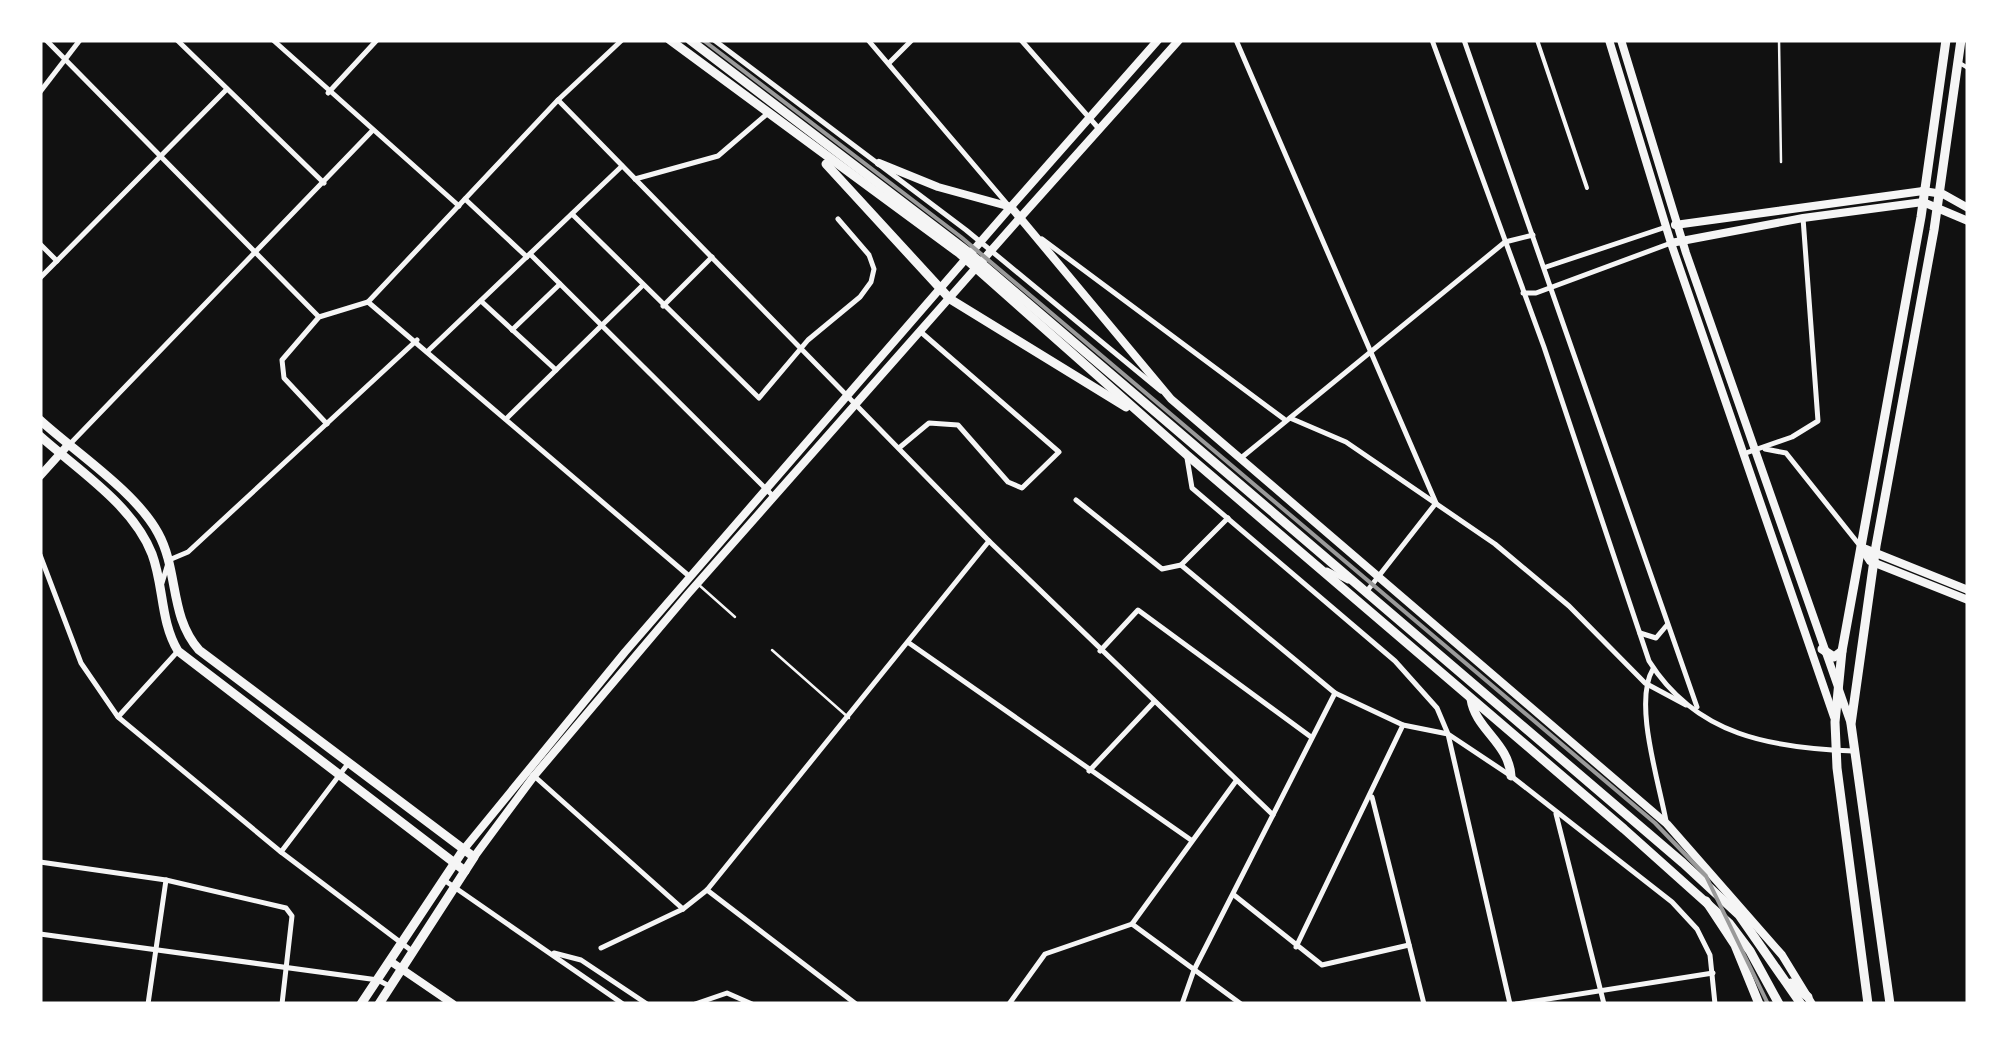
<svg xmlns="http://www.w3.org/2000/svg" width="2008" height="1044" viewBox="0 0 2008 1044" font-family="Overpass,sans-serif">
<style>
.lines{fill:none;stroke-linecap:round;stroke-linejoin:round}
.service{stroke:#f5f5f5;stroke-width:2.5}
.pedestrian{stroke:#f5f5f5;stroke-width:4}
.minor{stroke:#f5f5f5;stroke-width:5}
.tertiary{stroke:#f5f5f5;stroke-width:8}
.secondary{stroke:#f5f5f5;stroke-width:8}
.primary{stroke:#f5f5f5;stroke-width:9}
.trunk{stroke:#f5f5f5;stroke-width:9}
.rail{stroke:#9a9a9a;stroke-width:4}
</style>
<rect width="100%" height="100%" fill="#111"/>
<g class="lines">
<g class="service">
<polyline points="1779,40 1781,162"/>
<polyline points="699,585 735,617"/>
<polyline points="772,650 849,718"/>
</g>
<g class="pedestrian">
<polyline points="1537,40 1587,188"/>
<polyline points="1958,62 1968,68"/>
</g>
<g class="minor">
<polyline points="46,40 319,317"/>
<polyline points="177,40 324,183"/>
<polyline points="273,40 459,206"/>
<polyline points="714,40 966,230 1161,391"/>
<polyline points="868,40 1008,205"/>
<polyline points="1021,40 1100,130"/>
<polyline points="1236,40 1436,503 1367,591"/>
<path d="M1432,40L1544,347L1649,661C1696,736 1772,748 1853,751"/>
<polyline points="1464,40 1697,707"/>
<polyline points="889,63 912,40"/>
<polyline points="40,92 80,40"/>
<polyline points="328,93 377,40"/>
<polyline points="558,100 989,541 1273,815"/>
<polyline points="635,179 718,156 767,114"/>
<polyline points="465,199 527,257"/>
<polyline points="572,214 759,398 808,340 860,297 871,282 874,269 869,255 838,219"/>
<polyline points="1042,239 1284,419"/>
<polyline points="40,244 57,261"/>
<polyline points="530,254 774,497"/>
<polyline points="1546,267 1666,227"/>
<polyline points="40,278 227,89"/>
<polyline points="1523,293 1536,293 1671,243"/>
<polyline points="481,301 556,370"/>
<polyline points="368,302 558,100 622,40"/>
<polyline points="663,306 712,257"/>
<polyline points="512,330 560,284"/>
<polyline points="429,350 622,166"/>
<polyline points="507,418 643,285"/>
<polyline points="1290,418 1346,442 1495,544 1569,606 1645,683 1686,705"/>
<polyline points="327,424 284,378 282,360 319,317 368,302 689,576"/>
<polyline points="69,445 372,131"/>
<polyline points="899,448 929,423 958,425 1008,482 1022,488 1059,452 922,333"/>
<polyline points="1765,449 1786,453 1861,547"/>
<polyline points="1743,454 1792,437 1818,421 1803,218"/>
<polyline points="1187,458 1192,488 1395,661 1437,708 1448,734 1511,776 1672,902 1697,929 1710,955 1715,1004"/>
<polyline points="1241,458 1505,242 1533,235"/>
<polyline points="1076,500 1162,569 1181,565 1228,518"/>
<polyline points="40,555 81,663 118,717 281,852 412,951"/>
<polyline points="1181,565 1335,693 1403,725 1448,734 1510,1004"/>
<polyline points="1327,570 1348,581"/>
<polyline points="162,583 169,560 188,552 417,340"/>
<polyline points="1640,633 1656,638 1667,625"/>
<polyline points="909,643 1191,840"/>
<polyline points="1100,651 1138,610 1311,737"/>
<path d="M1653,669C1633,702 1659,782 1666,821"/>
<polyline points="118,717 178,651"/>
<polyline points="1089,771 1153,703"/>
<polyline points="533,775 683,909"/>
<polyline points="1372,797 1424,1004"/>
<polyline points="1556,814 1604,1004"/>
<polyline points="281,852 347,765"/>
<polyline points="40,862 166,880 286,908 292,916 282,1004"/>
<polyline points="444,880 623,1004"/>
<polyline points="707,890 856,1004"/>
<polyline points="1234,895 1322,965 1409,945"/>
<polyline points="1132,924 1241,1004"/>
<polyline points="40,934 378,980 391,987"/>
<polyline points="1296,947 1403,725"/>
<polyline points="601,948 683,909 707,890 989,541"/>
<polyline points="554,953 581,960 647,1004"/>
<polyline points="148,1004 166,880"/>
<polyline points="695,1004 727,993 752,1004"/>
<polyline points="1009,1004 1045,954 1132,924 1236,781"/>
<polyline points="1182,1004 1194,970 1335,693"/>
<polyline points="1516,1004 1713,973"/>
</g>
<g class="tertiary">
<polyline points="1609,40 1671,243 1834,717"/>
<polyline points="1621,40 1686,253 1851,724"/>
<polyline points="879,163 938,187 1011,207"/>
<polyline points="1009,209 1158,40"/>
<polyline points="1019,219 1179,40"/>
<polyline points="1675,225 1923,191"/>
<polyline points="1671,243 1803,218 1923,202"/>
<polyline points="40,476 68,445"/>
<polyline points="1861,547 1870,561 1968,600"/>
<polyline points="1861,547 1968,590"/>
<polyline points="390,961 453,1004"/>
</g>
<g class="secondary">
<polyline points="1923,191 1943,194 1968,208"/>
<polyline points="1923,202 1968,221"/>
<polyline points="1011,207 1171,399 1667,824 1782,955 1812,1004"/>
<polyline points="464,849 625,652 1009,209"/>
<polyline points="474,857 534,776 688,594 1019,219"/>
</g>
<g class="primary">
<polyline points="670,40 959,253 1187,455 1624,829 1729,923 1750,951 1779,1004"/>
<polyline points="690,40 967,251 1683,863 1739,915 1801,1004"/>
<polyline points="826,164 950,299 1126,407"/>
<polyline points="1822,649 1834,657 1842,651"/>
<path d="M1471,699C1475,729 1509,743 1511,776"/>
<polyline points="1791,983 1808,997"/>
<polyline points="1868,1004 1837,768 1835,722 1842,651 1921,217 1946,40"/>
<polyline points="1890,1004 1851,724 1876,546 1934,230 1961,40"/>
</g>
<g class="trunk">
<path d="M40,420C75,452 136,492 158,533C179,571 169,616 199,650L474,857L379,1004"/>
<path d="M40,436C78,470 133,505 152,554C164,586 160,621 178,651L465,871"/>
<polyline points="1706,901 1735,945 1759,1004"/>
<polyline points="361,1004 464,849"/>
</g>
<polyline class="rail" points="703,40 961,237 1655,823 1706,876 1768,1004"/>
</g>
<rect width="2008" height="1044" fill="none" stroke="#ffffff" stroke-width="85"/>
</svg>
